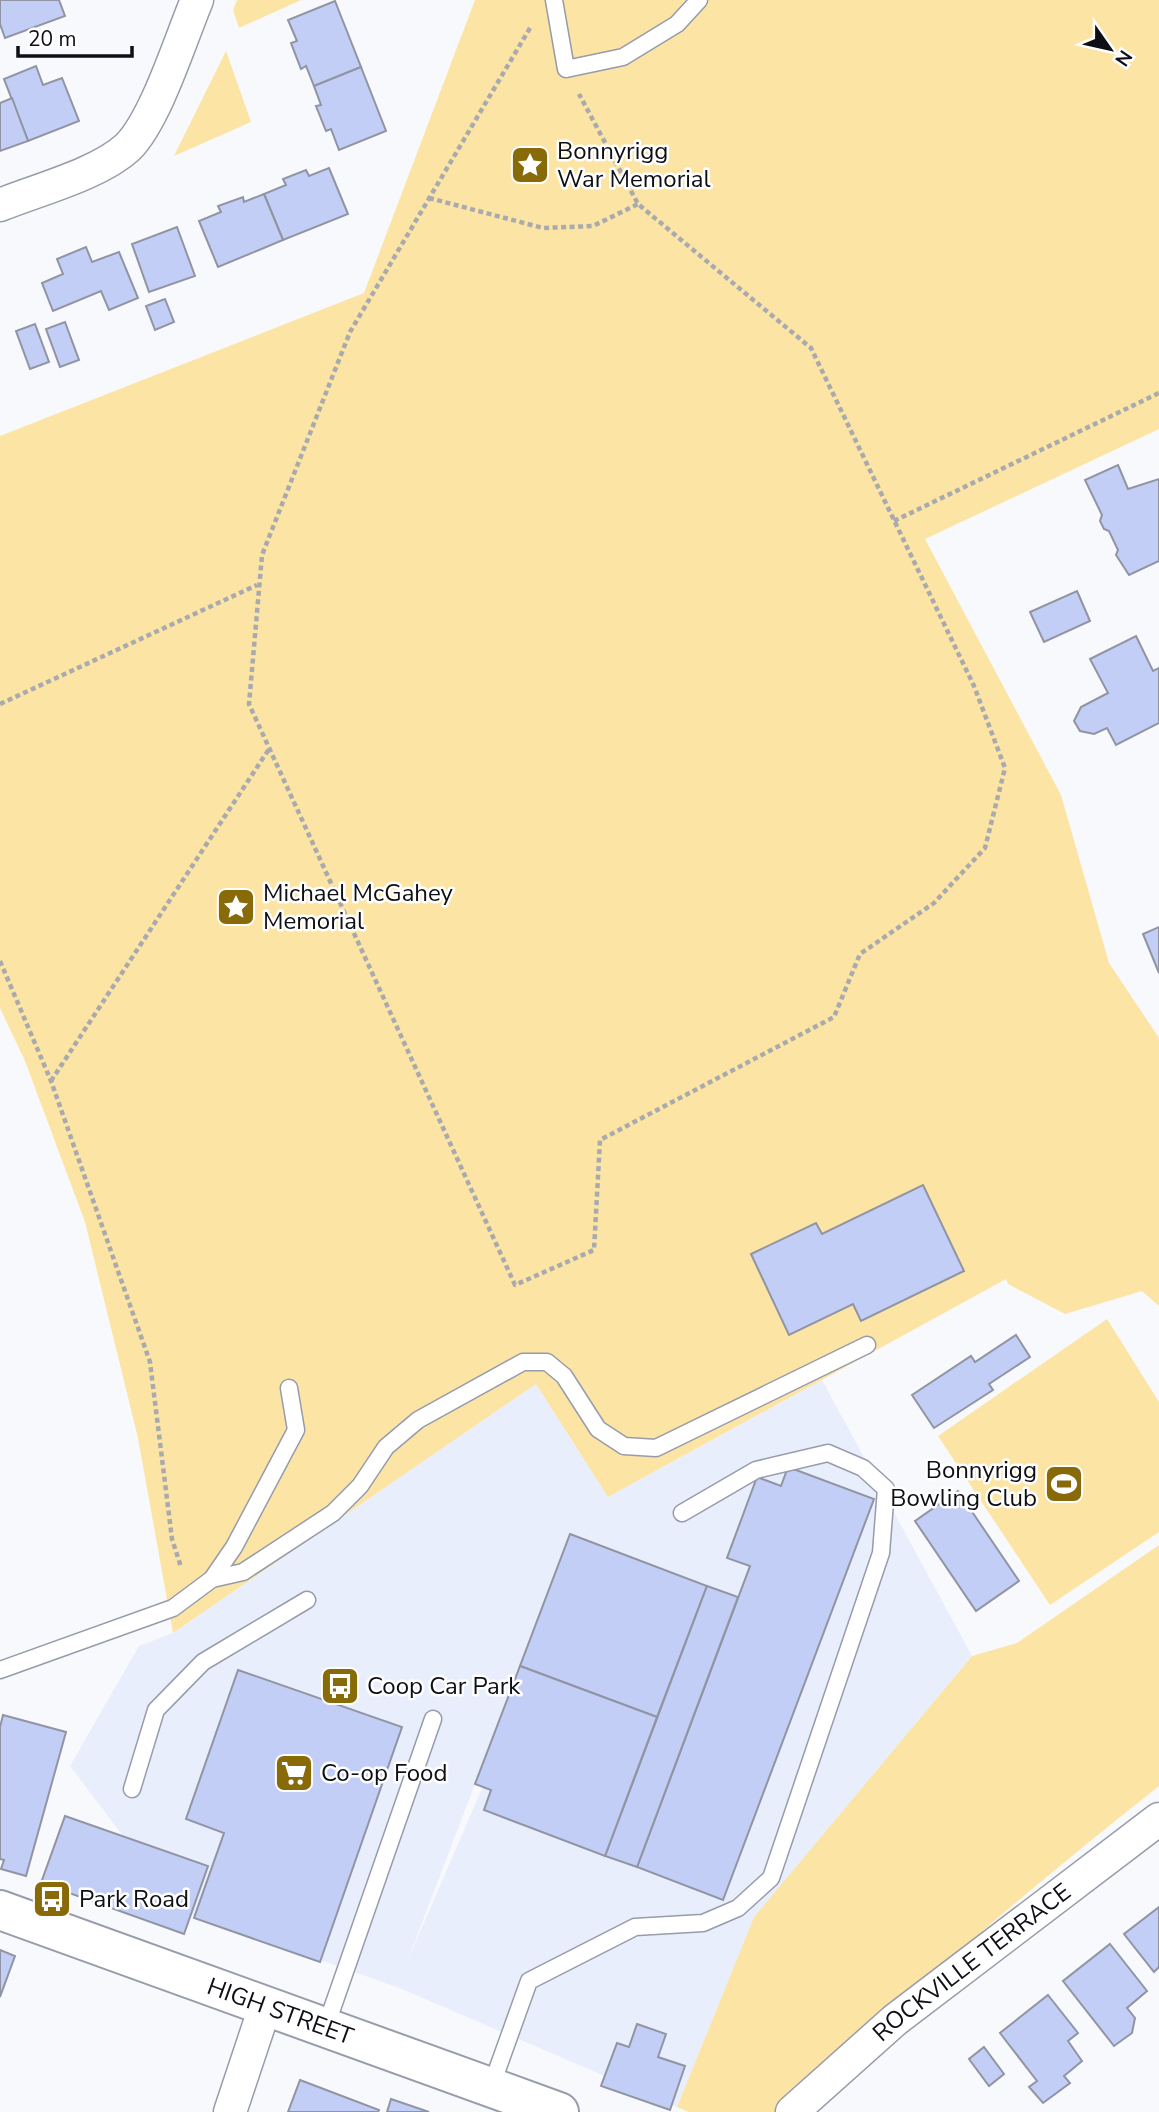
<svg xmlns="http://www.w3.org/2000/svg" width="1159" height="2112" viewBox="0 0 1159 2112" font-family="'Nunito Sans',sans-serif">
<style>
.built{fill:#e9eefc;fill-rule:evenodd}
.green{fill:#fce4a4}
.building{fill:#c2cef6;stroke:#9094a3;stroke-width:2}
.lines{fill:none;stroke-linecap:round;stroke-linejoin:round}
.service-casing{stroke:#979cab;stroke-width:19}
.minor-casing{stroke:#979cab;stroke-width:35}
.secondary-casing{stroke:#979cab;stroke-width:42}
.path{stroke:#a9aaae;stroke-width:4.5;stroke-dasharray:5 3.5;stroke-linecap:butt}
.service{stroke:#fff;stroke-width:16}
.minor{stroke:#fff;stroke-width:32}
.secondary{stroke:#fff;stroke-width:38}
.labels{text-anchor:middle;stroke-width:5;stroke-linejoin:round;paint-order:stroke}
.poi-label{font-size:24px;fill:#0d0f14;stroke:#fff;text-anchor:start}
.street-label{font-size:24px;fill:#0d0f14;stroke:#fff}
</style>
<rect width="100%" height="100%" fill="#f8f9fc"/>
<path class="built" d="M822,1380L972,1656L754,1917L677,2107L397,1987L180,1911L70,1766L139,1646L173,1633L536,1384L608,1497ZM592,1533V1534L407,1962L475,1784Z"/>
<g class="green">
<polygon points="237,0 301,0 239,28 233,10"/>
<polygon points="475,0 1159,0 1159,429 925,539 1061,795 1109,963 1159,1038 1159,1306 1142,1291 1065,1314 1008,1284 1006,1279 608,1497 536,1384 173,1633 138,1438 85,1222 25,1061 0,1008 0,436 364,293"/>
<polygon points="226,51 251,122 174,156"/>
<polygon points="1107,1319 1159,1402 1159,1532 1050,1605 938,1436"/>
<path d="M1159,1545V1786C1028,1889 903,1997 782,2112H689L677,2107L754,1917L972,1656L1017,1643Z"/>
</g>
<g class="building">
<polygon points="0,0 59,0 65,16 5,38 0,24"/>
<polygon points="335,1 361,67 314,86 306,66 301,69 291,43 297,41 288,20"/>
<polygon points="36,66 43,85 62,78 79,121 28,141 4,79"/>
<polygon points="361,67 386,131 339,150 331,129 326,131 316,106 321,105 314,86"/>
<polygon points="12,98 28,141 0,151 0,103"/>
<polygon points="329,168 348,214 283,240 264,194 286,185 283,179 306,170 309,176"/>
<polygon points="264,194 283,240 218,267 199,221 221,212 218,206 243,197 244,202"/>
<polygon points="177,227 195,276 149,292 132,244"/>
<polygon points="86,247 92,262 119,252 138,298 109,310 101,291 53,311 42,283 63,274 57,259"/>
<polygon points="165,299 174,322 155,330 146,306"/>
<polygon points="65,322 79,360 60,367 46,329"/>
<polygon points="35,324 49,362 30,369 16,331"/>
<polygon points="1118,465 1128,489 1159,479 1159,561 1129,575 1116,555 1118,550 1109,531 1104,529 1100,521 1102,515 1085,480"/>
<polygon points="1077,591 1090,621 1044,642 1030,612"/>
<polygon points="1136,636 1153,671 1159,668 1159,723 1116,745 1107,728 1094,734 1080,731 1074,721 1081,707 1108,693 1090,659"/>
<polygon points="1159,927 1159,973 1143,934"/>
<polygon points="923,1185 964,1271 861,1321 853,1304 789,1335 751,1254 816,1223 822,1234"/>
<polygon points="1016,1335 1030,1357 989,1384 993,1390 934,1428 912,1395 971,1356 975,1362"/>
<polygon points="788,1467 874,1499 723,1900 637,1867 750,1566 727,1558 757,1477 781,1486"/>
<polygon points="958,1491 1019,1581 976,1611 915,1521"/>
<polygon points="570,1534 707,1586 657,1717 520,1666"/>
<polygon points="707,1586 738,1597 637,1867 605,1856"/>
<polygon points="520,1666 657,1717 605,1856 484,1810 491,1790 475,1784"/>
<polygon points="238,1670 402,1727 320,1962 194,1918 224,1833 186,1819"/>
<polygon points="3,1715 66,1732 26,1876 1,1869 4,1860 0,1859 0,1727"/>
<polygon points="65,1816 208,1866 184,1934 41,1883"/>
<polygon points="1159,1907 1159,1967 1154,1972 1124,1934"/>
<polygon points="1110,1944 1147,1991 1127,2008 1135,2018 1132,2033 1114,2046 1063,1981"/>
<polygon points="0,1950 15,1956 0,1997"/>
<polygon points="1048,1995 1078,2033 1068,2041 1082,2061 1064,2076 1070,2083 1043,2103 1029,2087 1037,2081 1000,2033"/>
<polygon points="637,2024 666,2034 658,2057 685,2066 670,2110 601,2086 617,2043 629,2047"/>
<polygon points="984,2047 1004,2074 989,2086 969,2059"/>
<polygon points="300,2080 379,2110 378,2112 288,2112"/>
<polygon points="391,2099 429,2112 387,2112"/>
</g>
<g class="lines">
<g class="service-casing">
<g id="service">
<polyline points="554,0 566,69 623,57 677,24 699,0"/>
<polyline points="212,1579 243,1572 333,1513 360,1486 386,1447 418,1420 523,1362 547,1362 564,1376 598,1429 624,1446 656,1448 867,1345"/>
<polyline points="0,1670 173,1608 212,1579 234,1547 296,1430 289,1388"/>
<polyline points="132,1789 156,1710 203,1662 307,1600"/>
<polyline points="325,2029 433,1719"/>
<polyline points="491,2087 529,1981 635,1927 703,1923 738,1908 771,1878 881,1553 886,1489 863,1468 828,1453 756,1470 682,1513"/>
</g>
</g>
<g class="minor-casing">
<g id="minor">
<path d="M0,205C37,190 99,174 128,147C156,119 181,38 197,0"/>
<polyline points="230,2112 265,2007"/>
<path id="s1" d="M792,2112L895,2020L1159,1819"/>
</g>
</g>
<g class="secondary-casing">
<g id="secondary">
<path id="s2" d="M0,1910L559,2112"/>
</g>
</g>
<g class="path">
<polyline points="530,28 350,332 262,555 249,704 515,1285 594,1250 600,1140 834,1017 860,954 934,903 985,848 1005,768 974,686 811,348 638,204 579,94"/>
<polyline points="429,198 543,228 593,226 638,204"/>
<polyline points="894,521 1159,393"/>
<polyline points="0,704 257,585"/>
<polyline points="0,961 51,1081 150,1362 172,1539 181,1567"/>
<polyline points="51,1081 269,749"/>
</g>
<use href="#service" class="service"/>
<use href="#minor" class="minor"/>
<use href="#secondary" class="secondary"/>
</g>
<defs>
<g id="sight-square" transform="scale(2.0125)"><rect x="-9" y="-9" width="18" height="18" rx="4" fill="#886b08" stroke="#fff"/><path d="M0-6L1.8-2.2L6-1.7L2.9 1.2L3.7 5.4L0 3.3L-3.7 5.4L-2.9 1.2L-6-1.7L-1.8-2.2Z" fill="#fff"/></g>
<g id="stadium-square" transform="scale(2.0125)"><rect x="-9" y="-9" width="18" height="18" rx="4" fill="#886b08" stroke="#fff"/><path d="M0-5a6.5 5 0 1 0 0 10a6.5 5 0 1 0 0-10ZM-3.5-1.8h7v3.6h-7Z" fill="#fff"/></g>
<g id="bus-square" transform="scale(2.0125)"><rect x="-9" y="-9" width="18" height="18" rx="4" fill="#886b08" stroke="#fff"/><path d="M-5-6H5V4H4V6H2V4H-2V6H-4V4H-5ZM-3.5-4V0h7V-4ZM-3.5 1.2v1.5H-2V1.2ZM2 1.2v1.5H3.5V1.2Z" fill="#fff"/></g>
<g id="supermarket-square" transform="scale(2.0125)"><rect x="-9" y="-9" width="18" height="18" rx="4" fill="#886b08" stroke="#fff"/><path d="M-6-5.5h2.5l.6 2H6L4.5 2H-2.5L-4.4-4H-6ZM-1.5 3.2a1.3 1.3 0 1 0 .1 0ZM3 3.2a1.3 1.3 0 1 0 .1 0Z" fill="#fff"/></g>
</defs>
<g fill-rule="evenodd">
<use href="#sight-square" x="530" y="165"/>
<use href="#sight-square" x="236" y="907"/>
<use href="#stadium-square" x="1064" y="1484"/>
<use href="#bus-square" x="340" y="1686"/>
<use href="#supermarket-square" x="294" y="1773"/>
<use href="#bus-square" x="52" y="1899"/>
</g>
<g class="labels">
<g class="poi-label">
<text x="557" y="159">Bonnyrigg<tspan x="557" dy="28">War Memorial</tspan></text>
<text x="263" y="901">Michael McGahey<tspan x="263" dy="28">Memorial</tspan></text>
<text x="1037" y="1478" text-anchor="end">Bonnyrigg<tspan x="1037" dy="28">Bowling Club</tspan></text>
<text x="367" y="1694">Coop Car Park</text>
<text x="321" y="1781">Co-op Food</text>
<text x="79" y="1907">Park Road</text>
</g>
<g class="street-label">
<text dy="8" stroke="none"><textPath href="#s1" startOffset="234">ROCKVILLE TERRACE</textPath></text>
<text dy="8" stroke="none"><textPath href="#s2" startOffset="298">HIGH STREET</textPath></text>
</g>
</g>
<g transform="translate(1110 49) rotate(124)" stroke="#ffffff" stroke-width="5" paint-order="stroke">
<path d="M0-5L12 26L0 18L-12 26Z" fill="#0d0f14"/>
<text y="-10" font-size="19" font-weight="bold" text-anchor="middle" fill="#0d0f14">N</text>
</g>
<path d="M18 46v10h114v-10" fill="none" stroke="#0d0f14" stroke-width="3.5"/>
<text x="28" y="46" font-size="21" fill="#0d0f14" stroke="#ffffff" stroke-width="5" paint-order="stroke">20 m</text>
</svg>
